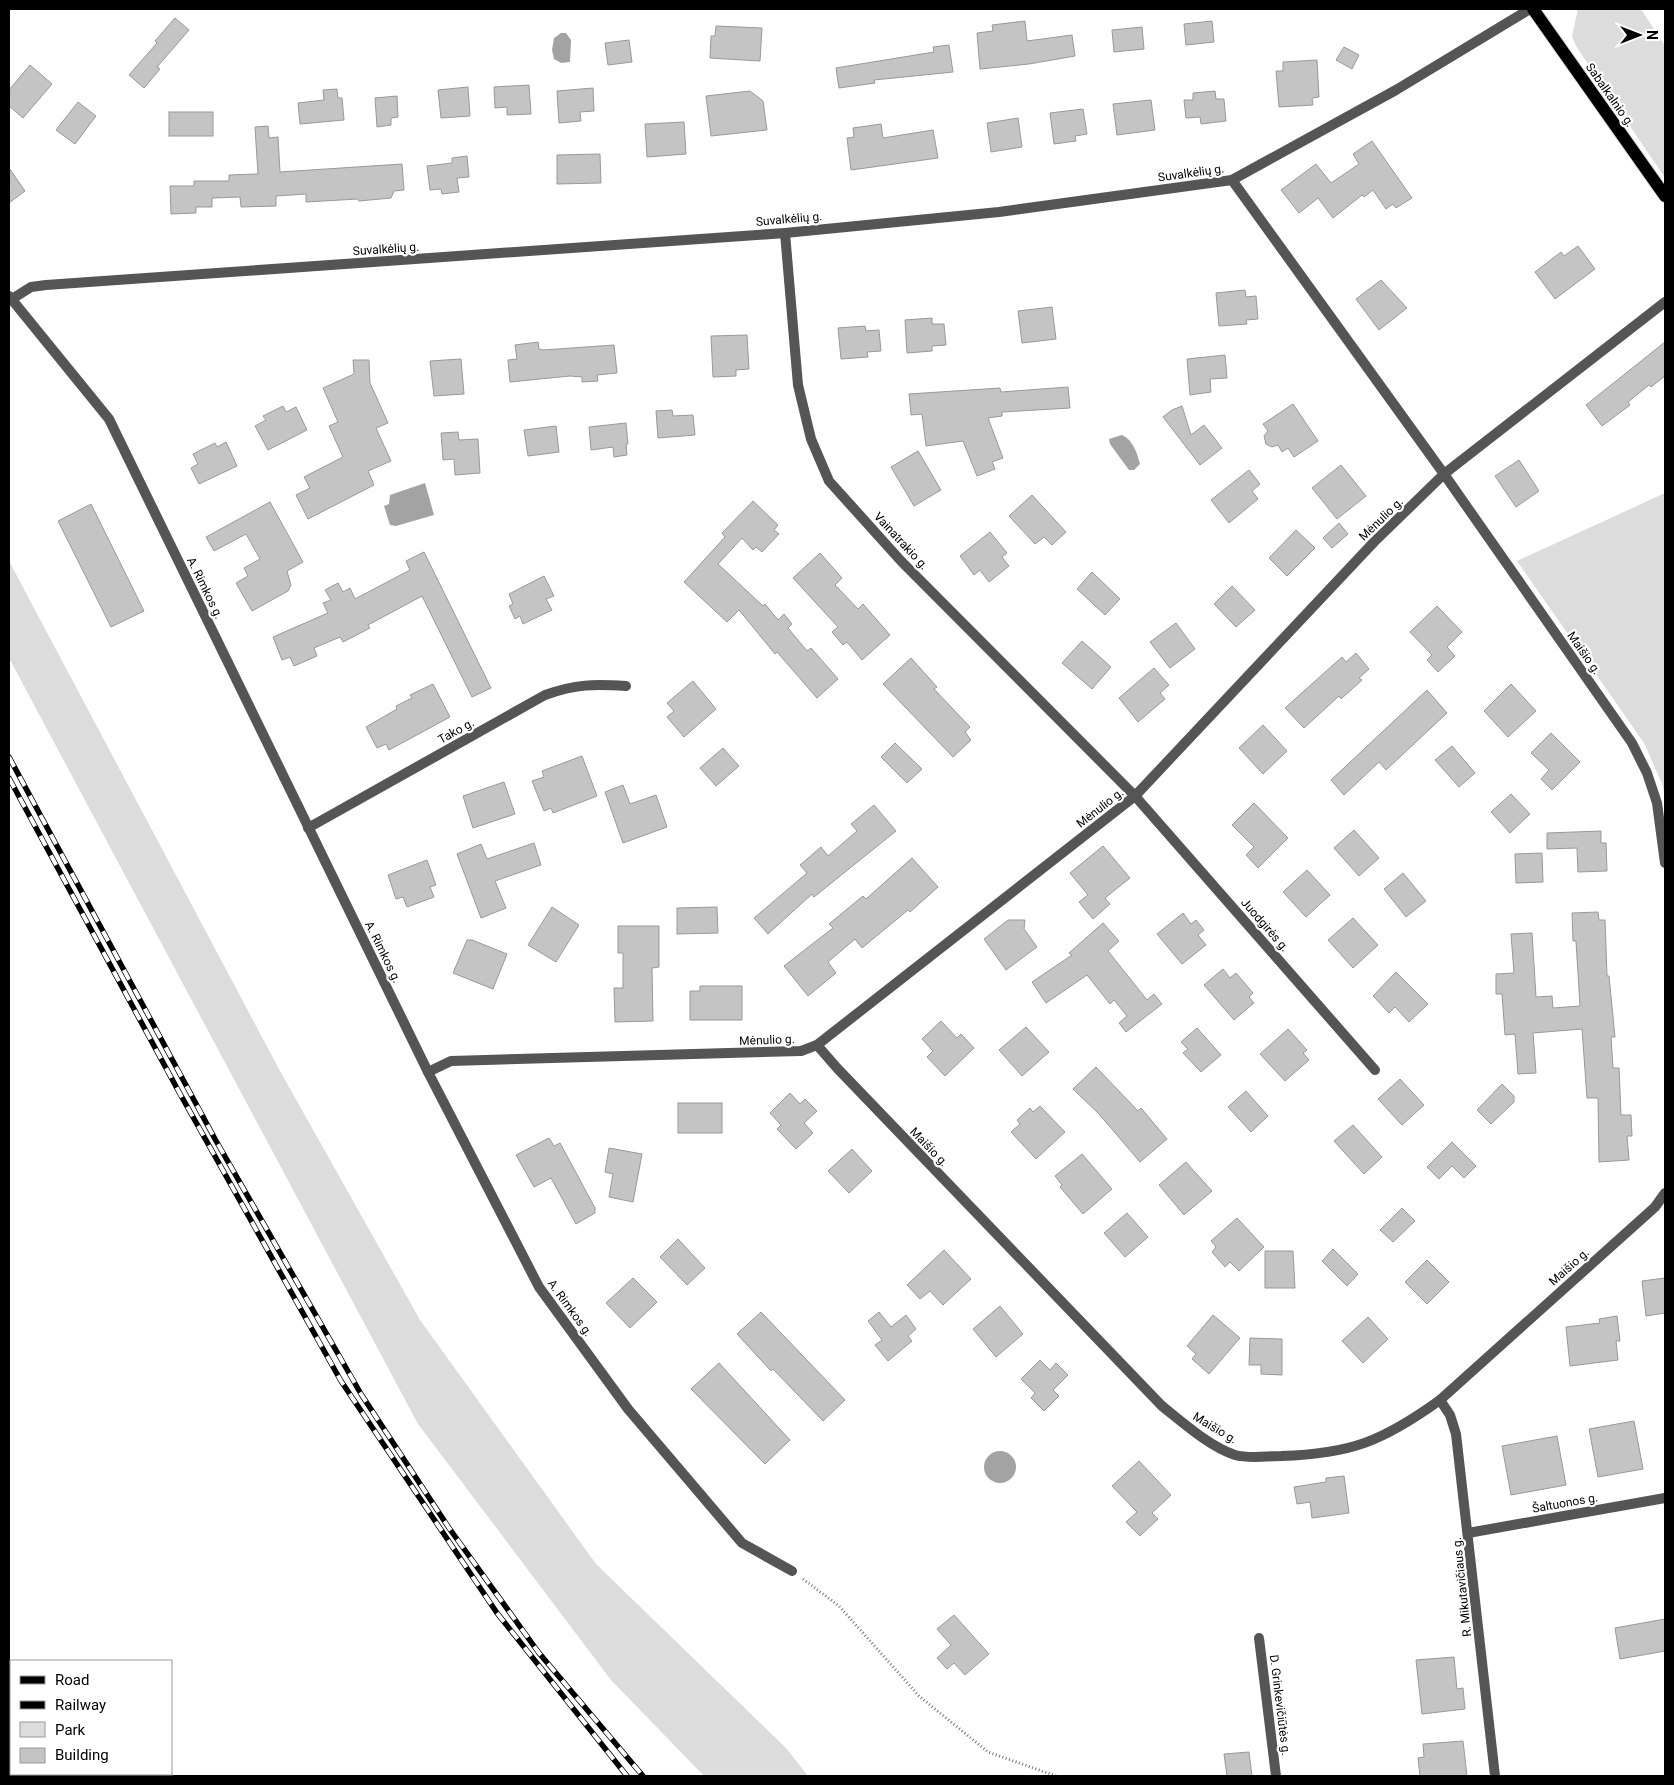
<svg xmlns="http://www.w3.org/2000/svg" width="1674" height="1785" viewBox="0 0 1674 1785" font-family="Roboto,sans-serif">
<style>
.green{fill:#dcdcdc}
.water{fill:#a3a3a3}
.building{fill:#c4c4c4;stroke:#999}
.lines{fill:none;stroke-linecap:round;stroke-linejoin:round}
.primary-casing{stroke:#dbdbdb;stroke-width:14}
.path{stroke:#777;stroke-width:3;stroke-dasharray:1 2.5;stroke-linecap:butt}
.minor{stroke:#555;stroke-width:10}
.primary{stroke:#000;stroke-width:12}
.rail-casing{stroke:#000;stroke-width:5.5}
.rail{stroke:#fff;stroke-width:4;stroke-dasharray:11;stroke-linecap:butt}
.labels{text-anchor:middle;stroke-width:4.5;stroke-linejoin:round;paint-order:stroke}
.street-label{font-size:12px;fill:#000;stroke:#fff}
</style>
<rect width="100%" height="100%" fill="#fff"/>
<g class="green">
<polygon points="1578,9 1641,9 1665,46 1665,178 1576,46 1572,36"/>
<polygon points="1665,493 1665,803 1663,786 1644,743 1517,561"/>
<polygon points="9,561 280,1071 420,1320 596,1564 786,1748 808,1776 704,1776 611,1680 418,1424 9,658"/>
</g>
<g class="water">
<polygon points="561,33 566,33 571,40 570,62 561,63 554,59 552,50 554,38"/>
<path d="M1122,435C1133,440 1137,453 1140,464L1134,470H1129L1110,444L1109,439Z"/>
<polygon points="425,483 434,515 396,526 390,525 384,506 389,504 390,495"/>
<circle cx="1000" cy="1467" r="16"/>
</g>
<g class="building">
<polygon points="175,18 189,30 157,67 160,69 144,88 129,75 157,43 155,41"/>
<polygon points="1025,21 1027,41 1072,35 1075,56 1029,64 980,69 977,33 993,31 992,25"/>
<polygon points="1212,21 1214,42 1186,45 1184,24"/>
<polygon points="716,26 762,28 760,61 710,58 711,36 715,36"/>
<polygon points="1142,27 1144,49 1114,52 1112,30"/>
<polygon points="629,40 632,62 608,65 605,43"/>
<polygon points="949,45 953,72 874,80 875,83 839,88 836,68 934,52 933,47"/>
<polygon points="1344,47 1359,55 1352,69 1336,60"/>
<polygon points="1317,60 1319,97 1312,98 1313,105 1279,107 1276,71 1283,71 1283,62"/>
<polygon points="30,65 52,84 23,118 9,106 9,90"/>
<polygon points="529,85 531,114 507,115 507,107 495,108 494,87"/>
<polygon points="468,87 470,116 441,118 438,90"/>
<polygon points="593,88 594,111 580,112 581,121 559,123 557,91"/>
<polygon points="337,89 338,98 342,98 344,120 300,124 298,103 324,100 323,90"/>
<polygon points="750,91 763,101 767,130 711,136 706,96"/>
<polygon points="1215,91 1216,99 1224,99 1226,121 1201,124 1200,117 1186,118 1184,100 1193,100 1193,93"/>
<polygon points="397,96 398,117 391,118 391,125 377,127 375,98"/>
<polygon points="1151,100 1155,130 1117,135 1113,104"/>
<polygon points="78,102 96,116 75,144 56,130"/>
<polygon points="1083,109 1087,134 1075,136 1076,141 1054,144 1050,113"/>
<rect x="169" y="112" width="44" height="24"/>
<polygon points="1018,118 1022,147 991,152 987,123"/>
<polygon points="684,122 686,154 647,157 645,124"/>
<polygon points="881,124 883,138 933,130 938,158 851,170 847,138 854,137 853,128"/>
<polygon points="268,126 269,138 278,137 280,172 402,164 404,190 394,191 391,198 359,201 358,199 306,202 306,194 276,196 276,206 241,207 240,197 212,198 212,207 196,207 196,213 171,214 170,186 194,186 194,181 229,181 229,175 258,174 255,127"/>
<polygon points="1372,141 1412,198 1396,208 1393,204 1386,209 1373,190 1364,197 1362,195 1333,218 1318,198 1299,213 1281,190 1316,164 1331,183 1359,164 1353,154"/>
<polygon points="600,154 601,183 557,184 557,155"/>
<polygon points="467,156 469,177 457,178 459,192 442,194 441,189 430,190 427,166 452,163 452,158"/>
<polygon points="9,168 25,191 9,203"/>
<polygon points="1578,246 1595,269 1555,299 1535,272 1561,252 1564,256"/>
<polygon points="1381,280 1407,308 1379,330 1356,299"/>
<polygon points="1245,290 1246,297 1256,296 1258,319 1246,320 1247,324 1219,326 1216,293"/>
<polygon points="1052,307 1056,339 1022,343 1018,311"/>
<polygon points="932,318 932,324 944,324 946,345 932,346 932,351 907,353 905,320"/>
<polygon points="865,326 866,331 879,330 881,351 867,352 868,357 841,359 838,328"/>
<polygon points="747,335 749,369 736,370 736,376 713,377 711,336"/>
<polygon points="538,342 539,349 543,350 614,345 617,373 597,375 598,381 582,382 582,377 570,376 510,382 508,360 517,359 515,345"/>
<polygon points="1665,342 1665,376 1651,387 1649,385 1628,402 1630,405 1602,426 1586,405"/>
<polygon points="1225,355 1227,378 1210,379 1211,392 1190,395 1187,359"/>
<polygon points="461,359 464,394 434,396 430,361"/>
<polygon points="353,360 369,360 370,383 388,423 376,428 391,461 368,471 374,485 308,519 296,495 310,488 304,477 343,457 329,426 338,422 323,388 354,374"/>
<polygon points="1068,387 1070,408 1002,412 1002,416 988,418 1003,458 992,462 995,469 977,476 963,441 926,446 922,414 911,415 909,394 1000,388 1001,392"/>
<polygon points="1293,404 1318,441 1294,457 1288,448 1282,452 1278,445 1272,447 1266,444 1264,436 1268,431 1263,424"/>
<polygon points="283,406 286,412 296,407 307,430 268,450 255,426 266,420 263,416"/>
<polygon points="1182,406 1191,435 1204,425 1222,448 1200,465 1163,417 1172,410"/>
<polygon points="672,410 673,416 693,415 695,435 658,438 656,411"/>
<polygon points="626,423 628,444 626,444 627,455 614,457 613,447 591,450 589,427"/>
<polygon points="556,426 559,452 528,456 524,430"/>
<polygon points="458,432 459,440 478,439 480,473 455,475 454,459 443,460 441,433"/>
<polygon points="226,442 237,466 199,484 191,468 198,464 193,454 215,443 217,447"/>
<polygon points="918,451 941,490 914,506 891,467"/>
<polygon points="1519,460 1539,491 1516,507 1495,476"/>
<polygon points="1341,465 1366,496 1337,519 1312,488"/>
<polygon points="1249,470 1260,484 1252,491 1258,499 1229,523 1211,500"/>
<polygon points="1032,495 1066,532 1052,545 1044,537 1035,544 1009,516"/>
<polygon points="753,501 778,525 774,530 779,534 762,552 756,547 753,550 742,538 718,564 763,606 765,604 778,620 784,614 792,624 788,628 807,651 811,648 838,679 817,698 777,652 775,654 739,610 727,622 684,582 725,537 722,533"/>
<polygon points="270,502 303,562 287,571 291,585 288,591 252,611 236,583 248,576 244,568 260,559 246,534 214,551 206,537"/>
<polygon points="91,504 144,611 111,627 58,521"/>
<polygon points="1339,523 1348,534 1332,548 1323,538"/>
<polygon points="1296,530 1315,548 1287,576 1269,558"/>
<polygon points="990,532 1007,553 1002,557 1009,566 989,582 980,570 974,575 960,556"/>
<polygon points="424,552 491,688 472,697 422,596 368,625 370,628 343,642 340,637 314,648 317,656 294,666 290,657 282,660 273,637 328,613 323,603 331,600 325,590 338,583 343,592 350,588 355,599 410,570 406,561"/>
<polygon points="820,553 842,578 835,585 858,609 863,604 890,635 862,660 847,642 843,645 832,632 838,627 793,578"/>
<polygon points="1092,572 1120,599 1105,615 1077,589"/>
<polygon points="544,576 554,596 546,599 552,610 523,624 520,616 515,619 509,606 513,604 509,594"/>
<polygon points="1232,586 1255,610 1236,627 1214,604"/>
<polygon points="1437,606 1462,632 1447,647 1455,656 1438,672 1427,660 1432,655 1410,632"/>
<polygon points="1176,623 1195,649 1170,668 1150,642"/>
<polygon points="1082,641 1111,667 1092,689 1062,663"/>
<polygon points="1356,653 1369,669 1359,678 1362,680 1341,699 1339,696 1304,728 1285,708 1342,657 1346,662"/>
<polygon points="911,658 937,687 934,689 970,727 965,732 971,740 953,757 883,684"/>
<polygon points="1154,668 1169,685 1160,693 1165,699 1138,722 1119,698"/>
<polygon points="693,681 716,709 684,737 667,717 674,711 667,703"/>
<polygon points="433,684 450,717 389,750 386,744 377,748 366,727 397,709 396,706 412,698 410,695"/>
<polygon points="1511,684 1536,711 1508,737 1484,711"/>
<polygon points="1427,690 1447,713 1386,770 1379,762 1344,795 1331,780"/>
<polygon points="1263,725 1287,751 1263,774 1239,748"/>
<polygon points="1551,733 1580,762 1552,790 1541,779 1549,770 1531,753"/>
<polygon points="895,743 922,769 907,783 881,757"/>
<polygon points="1452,746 1475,773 1459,787 1435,760"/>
<polygon points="723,748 739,766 716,786 700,768"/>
<polygon points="582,756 597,796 553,813 551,808 544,811 532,781 544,777 542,771"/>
<polygon points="504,782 515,814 473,828 463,796"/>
<polygon points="623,785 630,804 656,795 667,827 623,843 605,792"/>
<polygon points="1511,794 1530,814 1510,833 1491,812"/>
<polygon points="1254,803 1288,838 1258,868 1246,855 1254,847 1232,825"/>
<polygon points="874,805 896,831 814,897 812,894 768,934 754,918 807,873 800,865 821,847 828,856 857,831 851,824"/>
<polygon points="1354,830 1379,858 1359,876 1334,848"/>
<polygon points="1601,831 1601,843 1606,843 1607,871 1578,872 1577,848 1547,849 1547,833"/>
<polygon points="534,843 541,865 495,881 506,908 481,918 457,854 481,844 487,859"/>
<polygon points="1103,846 1130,878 1105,898 1110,904 1093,919 1079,902 1088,895 1070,873"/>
<polygon points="1542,853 1543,882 1516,883 1515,854"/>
<polygon points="912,858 938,887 910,912 908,910 862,948 855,939 828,962 836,973 808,996 784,966 833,928 829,924 863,896 866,899"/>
<polygon points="427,860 436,885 430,887 434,897 407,907 403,897 396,899 388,875"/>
<polygon points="1307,870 1330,895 1306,917 1283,892"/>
<polygon points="1403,873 1426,901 1406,917 1384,889"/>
<polygon points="552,907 579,925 556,962 528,945"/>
<polygon points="717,907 718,933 677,934 677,908"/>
<polygon points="1598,912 1599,920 1605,920 1607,976 1609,976 1615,1037 1611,1037 1613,1068 1619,1068 1621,1115 1631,1115 1632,1136 1627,1136 1629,1160 1599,1162 1598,1098 1587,1098 1582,1029 1533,1033 1536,1073 1518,1074 1515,1034 1505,1035 1502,994 1496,994 1496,974 1514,973 1511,934 1532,933 1536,997 1552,996 1553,1008 1580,1006 1576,941 1573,941 1572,913"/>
<polygon points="1183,913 1191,924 1196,920 1204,930 1198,935 1206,945 1182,964 1157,934"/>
<polygon points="1353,918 1378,945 1353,968 1328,940"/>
<polygon points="1008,920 1025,920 1024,929 1037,947 1006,970 984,939"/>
<polygon points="1103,923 1119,941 1108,951 1147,1000 1154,994 1162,1004 1126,1032 1119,1023 1127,1016 1114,1000 1110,1004 1087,975 1046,1003 1032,982 1072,955 1069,953"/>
<polygon points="618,926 659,926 659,967 652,968 653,1021 615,1022 614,988 623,988 623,953 618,953"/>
<polygon points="467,940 472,940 507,954 493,989 453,973"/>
<polygon points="1223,969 1230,978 1236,973 1253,993 1249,997 1254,1003 1234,1020 1204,985"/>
<polygon points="1396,972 1428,1004 1409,1022 1395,1007 1389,1013 1373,996"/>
<polygon points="700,986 742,986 742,1020 690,1020 690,991 700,991"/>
<polygon points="941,1021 957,1038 961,1034 974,1048 945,1076 927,1057 933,1051 922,1039"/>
<polygon points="1026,1027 1049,1052 1022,1076 999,1050"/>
<polygon points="1197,1028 1221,1055 1201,1072 1183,1053 1188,1049 1181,1042"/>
<polygon points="1288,1029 1307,1050 1303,1053 1309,1060 1285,1081 1260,1054"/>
<polygon points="1096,1067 1138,1111 1141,1108 1167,1139 1140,1162 1099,1114 1073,1089"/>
<polygon points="1400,1079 1424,1105 1402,1125 1378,1099"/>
<polygon points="1502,1084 1514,1096 1514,1102 1491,1124 1477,1110"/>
<polygon points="1246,1091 1268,1116 1251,1132 1228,1107"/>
<polygon points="790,1093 800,1104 805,1099 817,1111 804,1123 813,1133 796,1149 777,1129 781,1125 770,1113"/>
<rect x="678" y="1103" width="44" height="30"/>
<polygon points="1040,1106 1065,1132 1036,1159 1011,1132 1020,1124 1017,1120 1030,1108 1033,1112"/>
<polygon points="1353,1125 1382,1157 1364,1174 1334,1141"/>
<polygon points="549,1138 554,1146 560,1143 595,1208 595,1213 576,1224 551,1178 534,1187 516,1155"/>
<polygon points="1452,1142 1476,1166 1464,1178 1452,1166 1439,1179 1427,1167"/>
<polygon points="609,1148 642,1154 633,1202 609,1197 613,1174 605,1172"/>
<polygon points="852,1149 872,1171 849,1193 828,1171"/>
<polygon points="1082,1154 1112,1189 1083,1214 1060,1187 1062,1185 1055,1176"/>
<polygon points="1186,1162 1212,1191 1184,1215 1159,1185"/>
<polygon points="1402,1208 1415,1221 1393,1242 1380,1230"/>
<polygon points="1127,1213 1148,1237 1125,1257 1104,1233"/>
<polygon points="1237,1218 1264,1247 1239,1271 1230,1262 1225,1267 1212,1252 1216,1247 1211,1241"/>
<polygon points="678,1239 705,1268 687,1285 660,1257"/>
<polygon points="1333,1249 1358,1274 1347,1286 1322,1261"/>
<polygon points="944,1250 971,1279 943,1305 930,1291 920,1299 907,1285"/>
<polygon points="1265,1251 1293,1251 1295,1288 1265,1288"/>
<polygon points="1427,1260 1449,1282 1427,1304 1405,1282"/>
<polygon points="633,1278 657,1302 630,1328 606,1303"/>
<polygon points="1665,1278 1665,1313 1646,1316 1642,1281"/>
<polygon points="1000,1306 1023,1334 996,1357 973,1329"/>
<polygon points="761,1312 845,1400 823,1421 773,1369 771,1371 737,1334"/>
<polygon points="879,1312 891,1327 906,1315 916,1329 908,1336 912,1341 888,1361 875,1345 882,1340 868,1321"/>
<polygon points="1213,1315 1240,1338 1209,1374 1192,1359 1196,1354 1187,1346"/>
<polygon points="1617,1316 1620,1341 1616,1341 1618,1360 1570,1366 1566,1327 1600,1323 1599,1319"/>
<polygon points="1368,1317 1388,1339 1363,1363 1342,1341"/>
<polygon points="1250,1338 1282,1339 1282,1375 1261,1374 1261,1365 1249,1365"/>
<polygon points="1040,1360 1050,1370 1056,1363 1068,1375 1053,1390 1059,1396 1044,1411 1031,1398 1035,1393 1021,1379"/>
<polygon points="719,1363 790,1440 765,1464 691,1389"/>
<polygon points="1634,1421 1643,1469 1598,1477 1589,1429"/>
<polygon points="1557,1436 1566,1485 1511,1495 1502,1446"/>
<polygon points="1139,1461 1171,1495 1152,1513 1158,1519 1140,1536 1126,1522 1137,1512 1112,1486"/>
<polygon points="1344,1476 1349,1513 1312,1518 1310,1502 1297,1504 1294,1487 1326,1482 1326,1478"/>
<polygon points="954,1615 989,1654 965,1675 954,1663 947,1669 937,1658 951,1645 937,1629"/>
<polygon points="1665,1619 1665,1651 1620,1659 1615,1628"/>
<polygon points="1454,1657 1457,1689 1463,1688 1465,1709 1422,1714 1416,1660"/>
<polygon points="1463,1741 1467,1776 1420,1776 1418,1758 1424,1757 1423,1744"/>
<polygon points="1249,1752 1252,1776 1227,1776 1224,1754"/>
</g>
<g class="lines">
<g class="primary-casing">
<polyline id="primary" points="1533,9 1665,196"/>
</g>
<polyline class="path" points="803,1579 839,1606 919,1696 988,1752 1056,1776"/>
<g class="minor">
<polyline points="1232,180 1444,474 1632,743 1647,773 1657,803 1665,863"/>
<polyline points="785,233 798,385 811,439 829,481 901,561 1135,796 1375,1070"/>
<polyline points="9,296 109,419 428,1072 539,1287 628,1409 742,1543 792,1571"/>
<polyline points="12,299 31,287 46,285 785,233 999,212 1232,180 1396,90 1530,9"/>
<path d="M308,828L545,695C576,684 593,684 626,686"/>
<path d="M817,1045L837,1068L1162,1406C1182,1422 1210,1447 1235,1455C1249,1459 1266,1456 1281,1456C1351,1454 1383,1441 1440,1400L1655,1207L1665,1193"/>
<polyline points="428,1072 451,1061 801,1051 817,1045 1135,796 1374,542 1444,474 1665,302"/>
<polyline points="1440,1400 1450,1415 1456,1434 1495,1776"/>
<polyline points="1468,1533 1665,1498"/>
<polyline points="1259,1638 1276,1776"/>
</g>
<use href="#primary" class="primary"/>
<g class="rail-casing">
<g id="rail">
<polyline points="9,757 215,1139 361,1394 449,1528 539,1653 643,1776"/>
<polyline points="9,778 179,1092 341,1381 497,1613 627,1776"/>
</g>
</g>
<use href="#rail" class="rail"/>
</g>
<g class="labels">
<g class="street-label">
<text transform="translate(1610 95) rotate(55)" y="4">Sabalkalnio g.</text>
<text transform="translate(1191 173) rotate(-8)" y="4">Suvalkėlių g.</text>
<text transform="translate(789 219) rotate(-5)" y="4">Suvalkėlių g.</text>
<text transform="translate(386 249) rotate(-4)" y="4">Suvalkėlių g.</text>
<text transform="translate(1381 519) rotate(-44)" y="4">Mėnulio g.</text>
<text transform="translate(901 541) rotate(47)" y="4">Vainatrakio g.</text>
<text transform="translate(205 588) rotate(64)" y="4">A. Rimkos g.</text>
<text transform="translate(1584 653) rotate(55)" y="4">Maišio g.</text>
<text transform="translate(456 731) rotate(-29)" y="4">Tako g.</text>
<text transform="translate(1100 808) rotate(-38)" y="4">Mėnulio g.</text>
<text transform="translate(1265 925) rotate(49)" y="4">Juodgirės g.</text>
<text transform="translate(383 952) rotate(64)" y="4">A. Rimkos g.</text>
<text transform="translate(767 1040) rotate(-2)" y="4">Mėnulio g.</text>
<text transform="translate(929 1147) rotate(46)" y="4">Maišio g.</text>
<text transform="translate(1569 1267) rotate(-42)" y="4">Maišio g.</text>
<text transform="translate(570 1308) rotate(54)" y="4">A. Rimkos g.</text>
<text transform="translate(1215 1428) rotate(31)" y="4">Maišio g.</text>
<text transform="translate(1565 1503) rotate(-10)" y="4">Šaltuonos g.</text>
<text transform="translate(1462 1587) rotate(-96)" y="4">R. Mikutavičiaus g.</text>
<text transform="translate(1280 1705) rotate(83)" y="4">D. Grinkevičiūtės g.</text>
</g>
</g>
<rect width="1674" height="1785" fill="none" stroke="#000000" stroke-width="20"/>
<rect x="10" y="1660" width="162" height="115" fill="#ffffff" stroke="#999999"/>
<rect x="20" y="1676" width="25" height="8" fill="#000000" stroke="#999999"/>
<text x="55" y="1685" font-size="15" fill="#000000">Road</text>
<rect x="20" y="1701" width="25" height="8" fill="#000000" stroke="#999999"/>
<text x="55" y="1710" font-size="15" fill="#000000">Railway</text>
<rect x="20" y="1722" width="25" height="15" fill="#dcdcdc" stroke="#999999"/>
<text x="55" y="1735" font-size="15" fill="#000000">Park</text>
<rect x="20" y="1748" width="25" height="15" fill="#c4c4c4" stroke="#999999"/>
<text x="55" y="1760" font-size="15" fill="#000000">Building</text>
<g transform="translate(1639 35) rotate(90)" stroke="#ffffff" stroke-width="4" paint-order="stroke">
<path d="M0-4L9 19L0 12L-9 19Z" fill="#000000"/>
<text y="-8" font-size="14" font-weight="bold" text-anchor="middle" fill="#000000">N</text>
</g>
</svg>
